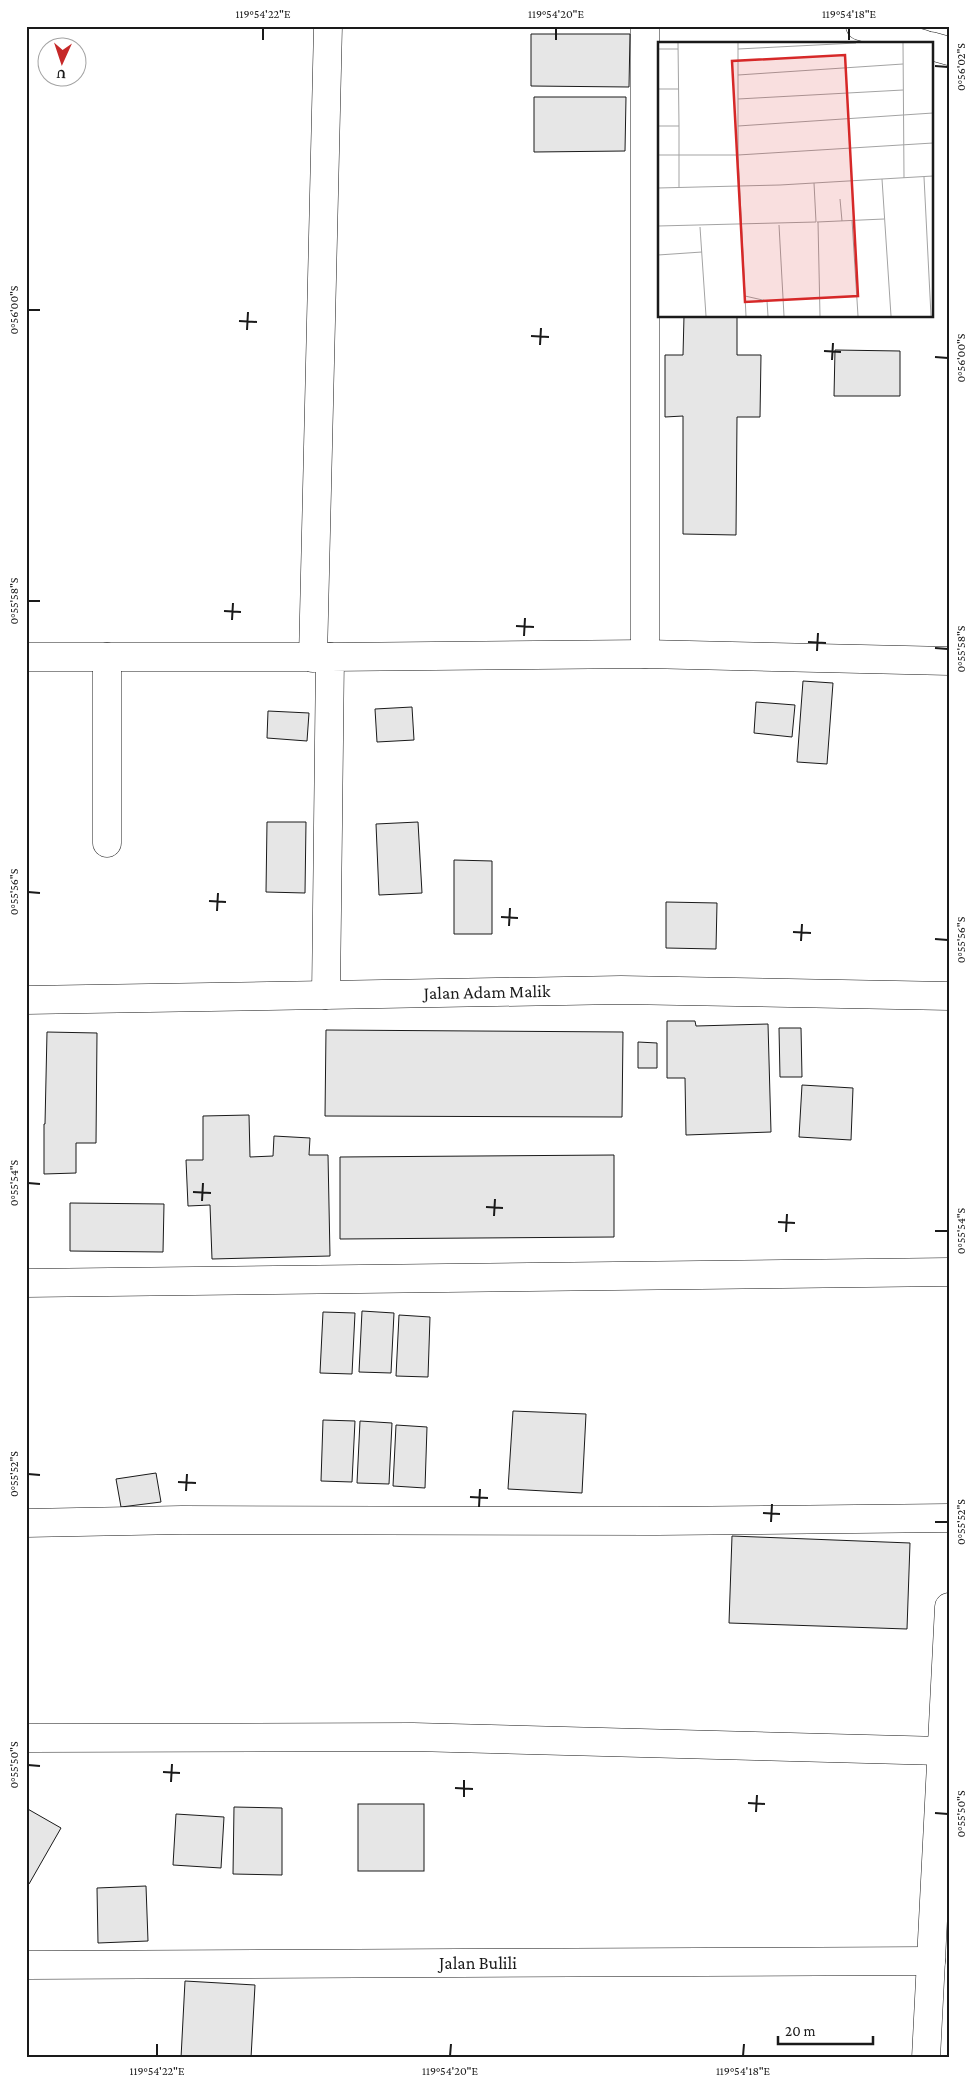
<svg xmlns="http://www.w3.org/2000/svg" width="975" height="2084" viewBox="0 0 975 2084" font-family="'Crimson Pro',serif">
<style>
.building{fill:#e6e6e6;stroke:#1a1a1a}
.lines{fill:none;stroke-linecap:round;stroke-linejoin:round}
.minor-casing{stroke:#1a1a1a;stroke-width:29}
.minor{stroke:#fff;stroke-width:28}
.ticks{fill:none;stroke:#1a1a1a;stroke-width:2}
.labels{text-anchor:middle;stroke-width:4;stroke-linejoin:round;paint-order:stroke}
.street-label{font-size:18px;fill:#1a1a1a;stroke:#fff}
.inset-road{fill:none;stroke:#a3a3a3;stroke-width:1}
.view{fill:#d62828;fill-opacity:0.15;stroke:#d62828;stroke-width:2.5}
.inset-edge{fill:none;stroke:#1a1a1a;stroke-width:2.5}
.neatline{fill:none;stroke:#1a1a1a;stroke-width:2}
.ticks-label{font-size:12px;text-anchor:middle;fill:#1a1a1a}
</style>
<rect width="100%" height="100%" fill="#fff"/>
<g class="building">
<polygon points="525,26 602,26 602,28"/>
<polygon points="531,34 630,34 629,87 531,86"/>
<polygon points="534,97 626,97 625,151 534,152"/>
<polygon points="684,316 737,316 737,355 761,355 760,417 737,417 736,535 683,534 683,416 665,417 665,355 683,355"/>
<polygon points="835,350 900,351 900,396 834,396"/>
<polygon points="803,681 833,683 827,764 797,762"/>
<polygon points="756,702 795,705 792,737 754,733"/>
<polygon points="412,707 414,740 377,742 375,709"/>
<polygon points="268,711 309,713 307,741 267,738"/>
<polygon points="267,822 306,822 305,893 266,892"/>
<polygon points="418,822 422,893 379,895 376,824"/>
<polygon points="454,860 492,861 492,934 454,934"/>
<polygon points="666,902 717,903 716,949 666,948"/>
<polygon points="667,1021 695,1021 696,1026 768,1024 771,1132 686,1135 685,1078 667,1078"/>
<polygon points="779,1028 801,1028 802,1077 780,1077"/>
<polygon points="326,1030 623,1032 622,1117 325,1116"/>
<polygon points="47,1032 97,1033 96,1143 76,1143 76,1173 44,1174 44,1124 45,1124"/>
<polygon points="638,1042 657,1043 657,1068 638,1068"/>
<polygon points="802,1085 853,1088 851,1140 799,1137"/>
<polygon points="249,1115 250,1157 273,1156 274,1136 310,1138 309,1155 328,1155 330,1256 212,1259 210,1205 188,1206 186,1160 203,1160 203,1116"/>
<polygon points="614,1155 614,1237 340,1239 340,1157"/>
<polygon points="70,1203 164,1204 163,1252 70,1251"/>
<polygon points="362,1311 394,1313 391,1373 359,1372"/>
<polygon points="323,1312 355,1313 352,1374 320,1373"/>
<polygon points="399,1315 430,1317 428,1377 396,1376"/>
<polygon points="513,1411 586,1414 582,1493 508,1489"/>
<polygon points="323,1420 355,1421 352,1482 321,1481"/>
<polygon points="360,1421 392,1423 389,1484 357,1483"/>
<polygon points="396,1425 427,1427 425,1488 393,1486"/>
<polygon points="156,1473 161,1502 121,1507 116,1479"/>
<polygon points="732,1536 910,1543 907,1629 729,1623"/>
<rect x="358" y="1804" width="66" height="67"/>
<polygon points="234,1807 282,1808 282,1875 233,1874"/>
<polygon points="26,1808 61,1828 29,1884 26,1883"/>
<polygon points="176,1814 224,1817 221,1868 173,1865"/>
<polygon points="146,1886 148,1941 98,1943 97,1888"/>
<polygon points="185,1981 255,1985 251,2058 181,2058"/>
</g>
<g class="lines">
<g class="minor-casing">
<g id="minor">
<polyline points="645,26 645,654"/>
<polyline points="860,26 923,44"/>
<polyline points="931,46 949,51"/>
<polyline points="26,657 330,657"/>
<polyline points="313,658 328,26"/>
<polyline points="107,843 107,657"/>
<polyline points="326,995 330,657 645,654 949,661"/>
<polyline points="26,1000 621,990 949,996"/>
<polyline points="26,1283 949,1272"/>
<polyline points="26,1523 182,1520 657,1521 949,1518"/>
<polyline points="26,1738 413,1737 942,1751"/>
<polyline points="26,1965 931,1961"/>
<polyline points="926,2058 949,1607"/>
</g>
</g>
<use href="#minor" class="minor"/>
</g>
<path class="ticks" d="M263,40V28M556,40V28M849,40V28M935,66L948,67M28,310H40M239,321L257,322M247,330L248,312M531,336L549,337M540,345L541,328M824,351L841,352M935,357L948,358M832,360L833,343M28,601H40M224,611L241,612M232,620L233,603M516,626L534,627M524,636L525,618M808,642L826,643M935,648L948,649M817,651L818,633M28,892L40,893M209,901L226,902M217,911L218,893M501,917L518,918M509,926L510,908M793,932L811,933M935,939L948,940M801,941L802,924M28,1183L40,1184M193,1192L211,1193M202,1201L203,1183M486,1207L503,1208M494,1216L495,1199M778,1222L795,1223M935,1231H948M786,1232L787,1214M28,1474L40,1475M178,1482L196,1483M186,1491L187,1474M470,1497L488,1498M479,1507L480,1489M763,1513L780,1514M771,1522L772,1504M935,1522H948M28,1765L40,1766M163,1772L180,1773M171,1782L172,1764M455,1788L473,1789M464,1797V1780M748,1803L765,1804M756,1812L757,1795M935,1813L948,1814M157,2056V2044M450,2056L451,2044M743,2056L744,2044"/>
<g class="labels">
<g class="street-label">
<text transform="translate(487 992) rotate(-1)" y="6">Jalan Adam Malik</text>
<text x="478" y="1969">Jalan Bulili</text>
</g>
</g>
<g transform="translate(658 42)">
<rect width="275" height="275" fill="#fff"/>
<path class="inset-road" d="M80,1V113L88,274M245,1L246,136M0,7H20M80,7L198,1M80,33L245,22M0,47H21M80,57L245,48M0,84H21L20,1M21,84V145M80,84L275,71M0,113H80L275,101M266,135L273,274M224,137L233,274M0,146L122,143L275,134M182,157L184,179M194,178L200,274M159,180L226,177M160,180L162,274M121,183L126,274M0,184L158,180L156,141M42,185L48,274M0,213L44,210M87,254L109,259L110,274"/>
<path class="view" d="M187,13L200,254L87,260L74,19Z"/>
<rect width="275" height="275" class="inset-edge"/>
</g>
<rect width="975" height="2084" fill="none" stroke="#ffffff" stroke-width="55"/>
<g transform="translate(62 62) rotate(183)"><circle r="24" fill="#ffffff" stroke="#a3a3a3"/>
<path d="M0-4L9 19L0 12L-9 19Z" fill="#c62828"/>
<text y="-8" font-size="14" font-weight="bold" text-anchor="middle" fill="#1a1a1a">U</text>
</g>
<path d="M778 2036v8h95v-8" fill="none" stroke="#1a1a1a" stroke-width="2.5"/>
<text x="785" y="2036" font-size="15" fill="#1a1a1a" stroke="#ffffff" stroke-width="4" paint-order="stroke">20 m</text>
<rect x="28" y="28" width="920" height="2028" class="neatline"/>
<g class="ticks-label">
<text x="263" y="18">119°54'22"E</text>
<text x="556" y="18">119°54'20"E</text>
<text x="849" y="18">119°54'18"E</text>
<text transform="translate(961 67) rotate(-90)" y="4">0°56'02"S</text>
<text transform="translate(14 310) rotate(-90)" y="4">0°56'00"S</text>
<text transform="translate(961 358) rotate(-90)" y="4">0°56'00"S</text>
<text transform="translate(14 601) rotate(-90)" y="4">0°55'58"S</text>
<text transform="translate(961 649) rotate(-90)" y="4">0°55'58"S</text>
<text transform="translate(14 892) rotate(-90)" y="4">0°55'56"S</text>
<text transform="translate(961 940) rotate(-90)" y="4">0°55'56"S</text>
<text transform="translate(14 1183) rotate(-90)" y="4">0°55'54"S</text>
<text transform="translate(961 1231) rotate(-90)" y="4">0°55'54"S</text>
<text transform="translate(14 1474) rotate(-90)" y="4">0°55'52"S</text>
<text transform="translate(961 1522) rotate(-90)" y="4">0°55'52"S</text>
<text transform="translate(14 1765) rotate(-90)" y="4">0°55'50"S</text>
<text transform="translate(961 1814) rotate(-90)" y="4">0°55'50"S</text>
<text x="157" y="2075">119°54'22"E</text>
<text x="450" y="2075">119°54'20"E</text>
<text x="743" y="2075">119°54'18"E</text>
</g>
</svg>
